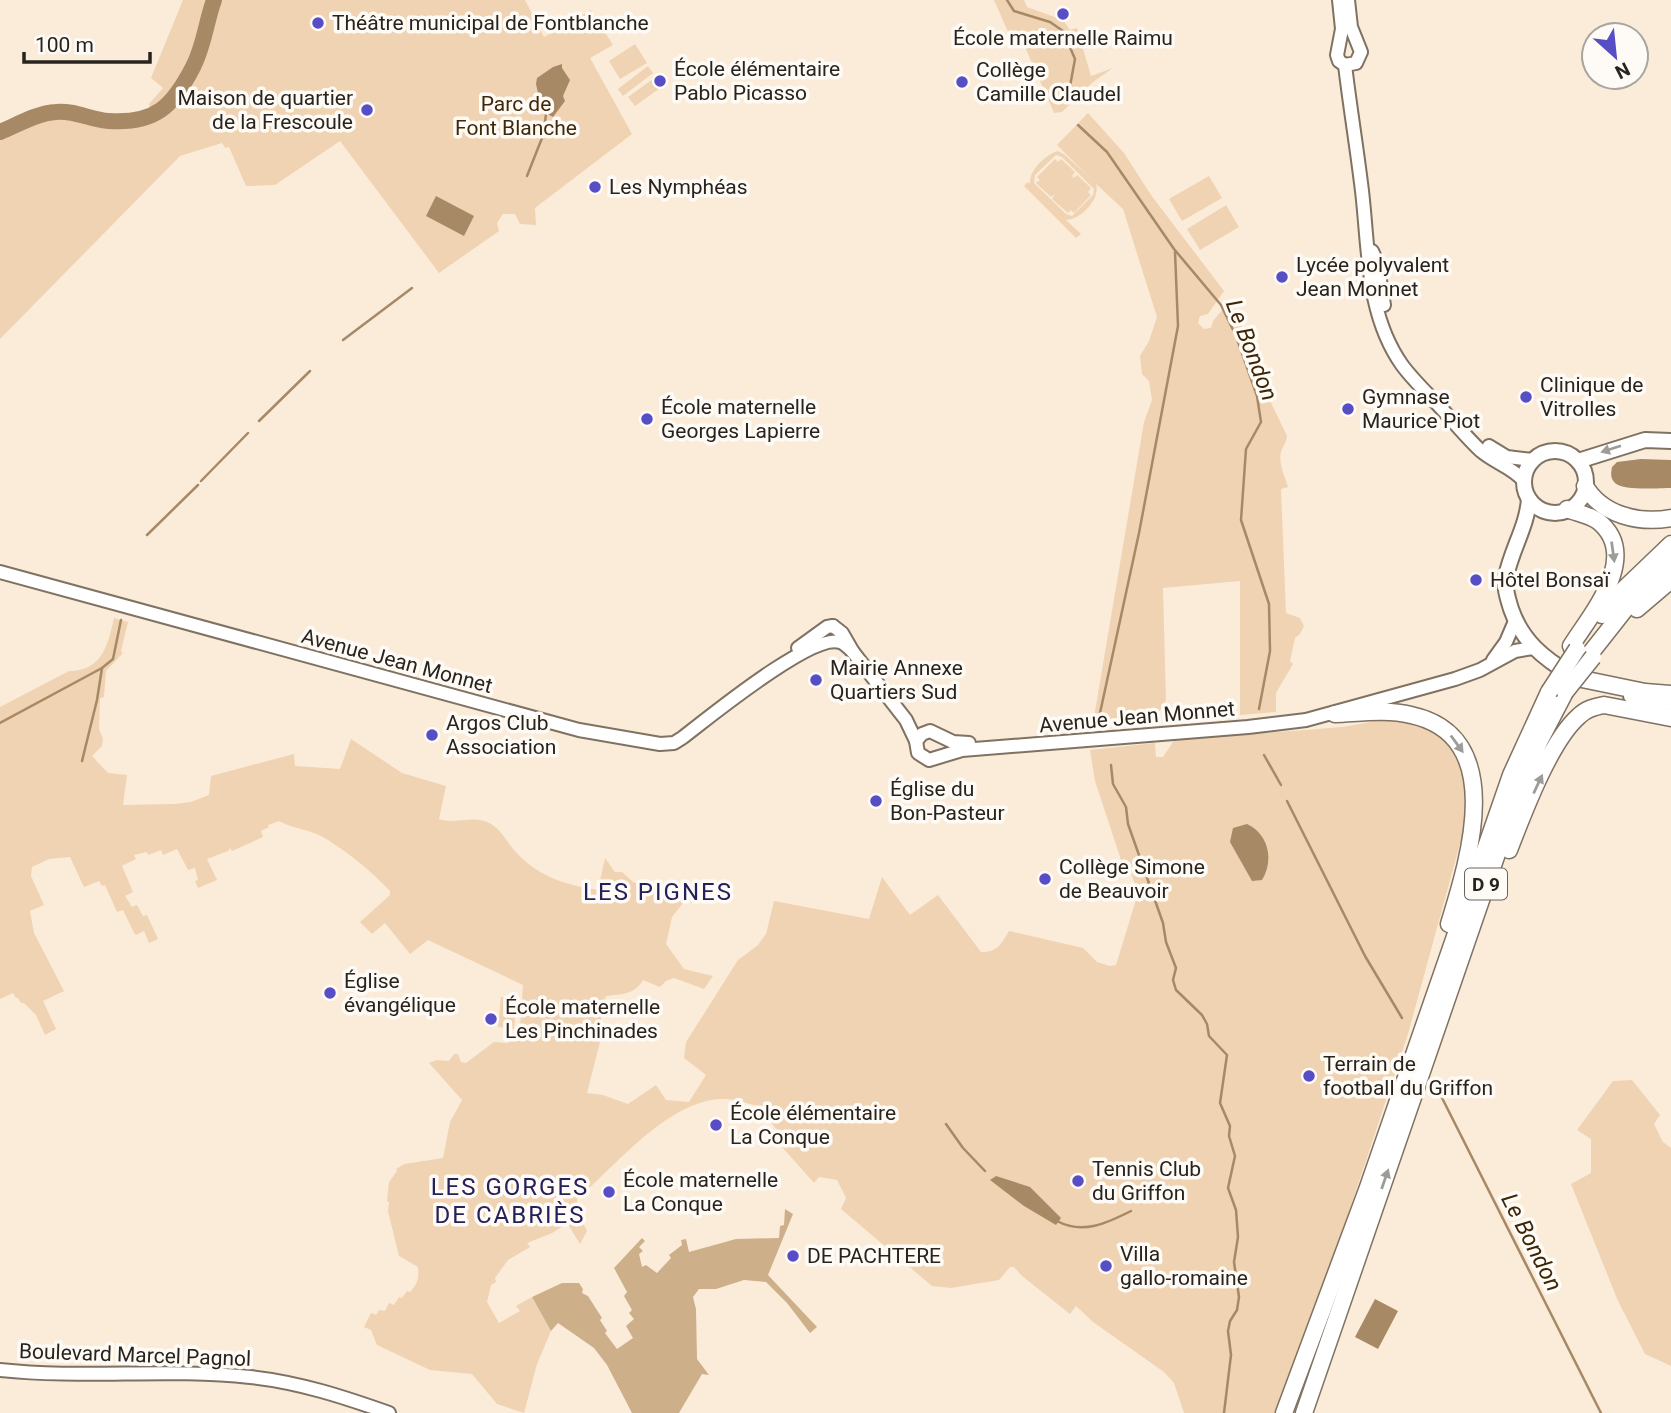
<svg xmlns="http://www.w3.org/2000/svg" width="1671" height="1413" viewBox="0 0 1671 1413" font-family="Roboto,sans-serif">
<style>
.green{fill:#efd3b2;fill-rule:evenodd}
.forest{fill:#cdaf8a}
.water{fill:#a78966}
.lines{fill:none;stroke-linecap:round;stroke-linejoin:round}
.stream{stroke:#a78966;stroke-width:2.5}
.river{stroke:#a78966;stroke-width:16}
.tertiary-casing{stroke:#7f7262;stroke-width:16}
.secondary-casing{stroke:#7f7262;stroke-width:18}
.trunk-casing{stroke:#7f7262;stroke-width:19}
.tertiary{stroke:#fff;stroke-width:12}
.secondary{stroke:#fff;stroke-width:14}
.trunk{stroke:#fff;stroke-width:16}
.trunk-bridge-casing{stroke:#7f7262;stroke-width:19;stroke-linecap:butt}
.trunk-bridge{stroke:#fff;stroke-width:16}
.oneway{fill:#9e9c99}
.poi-dot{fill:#574dc5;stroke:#fefbf7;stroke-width:2.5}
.labels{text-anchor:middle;stroke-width:7;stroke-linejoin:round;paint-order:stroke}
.shield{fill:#fefbf7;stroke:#68645e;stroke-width:2}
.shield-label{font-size:19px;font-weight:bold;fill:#28231c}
.poi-label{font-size:21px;fill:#28231c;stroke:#fefbf7;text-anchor:start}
.park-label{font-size:21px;fill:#3e2809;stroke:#fefbf7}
.street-label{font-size:21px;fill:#28231c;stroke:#fefbf7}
.water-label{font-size:23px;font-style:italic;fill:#3c2607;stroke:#fefbf7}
.quarter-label{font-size:24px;letter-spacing:2px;fill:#242059;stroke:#fefbf7}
</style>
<rect width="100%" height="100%" fill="#fbecda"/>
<g class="green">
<polygon points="183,0 525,0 544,37 591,10 613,45 590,58 632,134 535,208 536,225 520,224 515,214 503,214 497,223 499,231 439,273 340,141 275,185 246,186 229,147 225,148 222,143 180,156 0,339 0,135 50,114 58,114 107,124 151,120 149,104 163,88 151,78"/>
<polygon points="994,0 1024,0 1027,7 1063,20 1070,30 1077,28 1091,76 1113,68 1093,82 1062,112 1054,113 1021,38 1012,41"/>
<polygon points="635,44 647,63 620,79 609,61"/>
<polygon points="648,66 653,73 623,96 618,89"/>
<polygon points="653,79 660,88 635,106 628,97"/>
<path d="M1088,113L1124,153L1151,195L1224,291L1208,314L1200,316L1198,323L1204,329L1211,328L1213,321L1229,302L1239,317L1257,374L1287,436C1286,443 1283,446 1281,452C1278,464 1285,476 1288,487L1281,489L1286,613L1300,618L1304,626L1300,634L1295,638L1290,661L1293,664L1276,693V712L1240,715V581L1163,588L1166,700L1153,723H1093L1144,422L1152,400L1149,381L1142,374L1140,356L1149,341L1157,317L1123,209L1096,184C1101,198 1081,220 1066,220L1081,234L1076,238L1024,186L1028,182L1030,184C1029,170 1045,156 1057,151L1064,154L1090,178L1057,145ZM1056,155L1062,157L1094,189L1093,195L1072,216L1066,214L1034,183L1035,175Z"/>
<polygon points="1055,159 1058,162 1061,159 1075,172 1072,176 1074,178 1077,175 1091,188 1088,192 1091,195 1074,213 1071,210 1068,213 1052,199 1055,194 1051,197 1036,183 1040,180 1037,177"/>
<polygon points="1209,176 1222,198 1182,221 1169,199"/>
<polygon points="1226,205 1239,227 1200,250 1187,229"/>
<path d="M114,618L128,622L121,651L123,653L106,671L104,697L100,698L99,729L103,739L102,746L92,756L108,773L127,775L123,805L174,804L191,802L209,795L211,776L294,754L295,766L340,769L351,739L402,773L446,786L439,819C457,825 474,814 491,824C501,830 506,840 513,849C538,877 563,884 598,890L605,858L615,872H622L633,882L646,887L655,881L683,903L672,917L666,944L684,969L713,976L704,989L674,978L666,981L660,987L643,980C634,995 622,994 606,996L601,1016V1038L587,1093L603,1095L628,1104L656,1085L666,1100L689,1102L706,1075L684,1058L686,1042L738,960L758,945L766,934L774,901L869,919L882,877L910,915L938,895L981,952C998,952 1001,944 1009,931L1083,948L1097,962L1110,966L1116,965L1138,893L1128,865L1123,866L1095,781L1090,750L1155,743L1156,757H1163L1175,739C1231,735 1286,732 1341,727C1359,725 1376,719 1394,720C1414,721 1438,731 1451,746C1468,766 1467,794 1467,818L1408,1034L1327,1278L1276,1413H1184L1174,1383L1164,1372L1093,1322L1076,1306L1070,1314L1022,1276L1014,1267H1010L999,1280L951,1288L932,1286L841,1209L846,1198L837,1180L819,1177L814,1183L782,1147V1137L759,1106C748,1104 734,1098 722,1099C667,1101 617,1165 577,1199L578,1212L587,1231L580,1244L566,1221L562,1223L563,1226L552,1233L527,1243L530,1247L508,1260L495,1278L496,1282L491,1285L487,1302L499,1323L520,1311L516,1306L532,1297L551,1331L537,1364L524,1413L497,1404L472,1374L430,1370L377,1345L371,1330L364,1327L371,1313L376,1315L379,1310L385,1311L389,1303L394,1305L399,1297L402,1298L407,1291L410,1292C418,1284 419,1278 418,1267L399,1256L388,1211L389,1202L387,1201L389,1182L397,1171L396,1169L404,1164L443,1158L450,1122L462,1100L429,1063L437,1060L449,1061L454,1054H458L461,1062L466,1063L494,1042L508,1043L520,1028L523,985L428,940L410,954L385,923L372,934L360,922L390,895V891C371,871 350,854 328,840C312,829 295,830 279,821L268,825L269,827L261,831L263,837L232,851L230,848L228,851L207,859L217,880L198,888L195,881L198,880L195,868L188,870L177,849L163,855L161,850L148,855L147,852L134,855L136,859L122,866L133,892L125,896L132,907L137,905L143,916L147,915L158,939L149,943L144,931L136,935L134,933L123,910L117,912L105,885L102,886L99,881L84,887L70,857L49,859L32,867L31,876L44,905L30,911L34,933L64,991L43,1001L56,1029L45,1035L36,1015L24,1003H21L18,998H16L13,993L0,999V707L69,671C102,671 108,645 114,618Z"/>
<polygon points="501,997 517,998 514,1029 498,1027"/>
<polygon points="1632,1080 1660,1115 1654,1124 1663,1142 1671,1148 1671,1366 1645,1354 1618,1301 1571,1184 1591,1173 1591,1139 1577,1130 1613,1081"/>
</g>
<polygon class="forest" points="785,1209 793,1214 768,1275 817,1327 810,1333 787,1303 766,1282 744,1280 716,1289 699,1289 693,1297 696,1309 697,1359 709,1375 702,1374 679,1413 632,1413 607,1365 594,1348 558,1323 551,1331 532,1297 562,1283 579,1283 583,1289 582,1293 588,1296 602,1318 600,1320 607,1331 605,1333 617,1349 633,1338 626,1326 634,1319 629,1313 632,1310 624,1296 627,1292 614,1268 642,1238 645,1241 639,1247 643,1251 639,1254 642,1267 646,1265 657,1273 671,1258 669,1255 682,1245 681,1240 686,1239 689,1252 736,1239 779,1238 780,1226 784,1225"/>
<g class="water">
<polygon points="562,64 562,68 570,80 563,96 565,101 553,117 542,111 536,84 537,78 553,67"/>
<polygon points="436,196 474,216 464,236 426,216"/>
<path d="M1641,459L1671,460V488C1658,488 1623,491 1615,483C1610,478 1611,473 1612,467L1617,462Z"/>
<path d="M1247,824C1269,834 1274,861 1262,880L1252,881L1230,842L1233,828Z"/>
<polygon points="996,1176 1030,1187 1061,1218 1056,1225 1024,1206 990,1180"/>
<polygon points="1375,1299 1398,1311 1378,1349 1355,1337"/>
</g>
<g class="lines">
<g class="stream">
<polyline points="1007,0 1014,11 1050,22 1063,31 1075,59 1068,97"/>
<polyline points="1078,125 1107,152 1174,249 1221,305 1236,336 1257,396 1261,422 1246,449 1241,520 1269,604 1270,651 1259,709"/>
<polyline points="527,176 544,133 546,113"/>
<polyline points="343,340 412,288"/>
<polyline points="259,421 310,371"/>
<polyline points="201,481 248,433"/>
<polyline points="147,535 198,485"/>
<polyline points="1100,713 1139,533 1178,326 1175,252"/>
<polyline points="0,723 102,668 113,659 121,620"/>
<polyline points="1264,755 1281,785"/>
<polyline points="82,761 97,700 102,668"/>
<polyline points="1111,765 1113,784 1126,807 1128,824 1163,923 1166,942 1176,968 1173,980 1176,990 1202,1015 1207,1024 1209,1036 1227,1055 1220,1103 1230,1126 1229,1136 1235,1156 1228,1188 1236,1210 1238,1237 1234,1262 1239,1297 1237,1310 1230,1321 1228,1331 1231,1355 1224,1413"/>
<polyline points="1287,801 1365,956 1402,1018"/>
<polyline points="1435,1084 1601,1413"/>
<polyline points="946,1124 963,1148 985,1171"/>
<path d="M1057,1221C1083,1235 1107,1223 1131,1211"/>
</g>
<path class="river" d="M0,132C17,125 37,113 56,112C74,110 91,120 109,121C156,124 173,106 193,67C204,46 206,22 214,0"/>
<g class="tertiary-casing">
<g id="tertiary">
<polyline points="1339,0 1342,29 1337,55 1339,61 1345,65"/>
<path d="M1345,65C1350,107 1357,149 1362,191C1369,250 1366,314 1402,365C1413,380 1428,394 1441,408C1454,422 1467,438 1481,451C1495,463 1512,467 1524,481"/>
<polyline points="1345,65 1356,63 1361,52 1351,27 1348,0"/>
<polyline points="1372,251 1377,262 1384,305"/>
<polyline points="1489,446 1507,457 1533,460"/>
<path d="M0,572L579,730L660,744L674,743L682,738C707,719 811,633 840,642C844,643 850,649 853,652"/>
<polyline points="833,626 842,633 853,652 906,720 916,741 918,753 929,760 962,750 1248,727 1306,720 1455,679 1480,670 1515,651 1533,648"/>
<polyline points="798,648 827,627 833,626"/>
<polyline points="1493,660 1506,642 1515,621"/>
<polyline points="916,741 922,734 930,731 953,742 969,743"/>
<path d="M0,1370C83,1379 167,1368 250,1377C298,1382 344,1397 389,1413"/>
</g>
</g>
<g class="secondary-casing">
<g id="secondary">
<circle cx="1555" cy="482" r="31"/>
<polyline points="1578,461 1645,440 1671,441"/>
<path d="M1529,499C1527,527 1511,550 1506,577C1504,588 1508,599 1511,609C1522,641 1544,659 1572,675"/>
<polyline points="1631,696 1671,703"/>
</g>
</g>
<g class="trunk-casing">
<g id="trunk">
<path d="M1585,486C1602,515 1639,524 1671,518"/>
<path d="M1567,509C1577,513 1589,515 1598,521C1642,556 1591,614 1571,646"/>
<polyline points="1637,609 1671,580"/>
<polyline points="1602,615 1624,589 1671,544"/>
<polyline points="1589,655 1630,603 1671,562"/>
<polyline points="1582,679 1645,692 1671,694"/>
<path d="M1335,714C1360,713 1387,709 1411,715C1508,736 1469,859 1449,924"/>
<path d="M1509,850C1523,814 1550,741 1579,716C1586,709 1594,707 1604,705L1671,718"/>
<polyline points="1284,1413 1367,1190 1511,775 1549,692"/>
<polyline points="1304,1413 1508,822 1539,742 1565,692"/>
</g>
</g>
<use href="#tertiary" class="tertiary"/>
<use href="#secondary" class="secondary"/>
<use href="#trunk" class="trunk"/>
<g class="trunk-bridge-casing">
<g id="trunk-bridge">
<polyline points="1549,692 1577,649"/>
<polyline points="1565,692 1593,657"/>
</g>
</g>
<use href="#trunk-bridge" class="trunk-bridge"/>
</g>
<defs><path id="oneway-solid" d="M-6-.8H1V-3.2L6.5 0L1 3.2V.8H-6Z" transform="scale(1.75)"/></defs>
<g class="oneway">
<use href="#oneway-solid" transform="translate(1611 449) rotate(162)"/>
<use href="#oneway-solid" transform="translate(1613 552) rotate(82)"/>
<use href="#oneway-solid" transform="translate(1457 744) rotate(54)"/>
<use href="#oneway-solid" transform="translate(1538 784) rotate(-65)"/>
<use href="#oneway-solid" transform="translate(1385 1179) rotate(-71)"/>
</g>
<g class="poi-dot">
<circle cx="1063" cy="14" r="7"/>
<circle cx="318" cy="23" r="7"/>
<circle cx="660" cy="81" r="7"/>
<circle cx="962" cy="82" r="7"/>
<circle cx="367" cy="110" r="7"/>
<circle cx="595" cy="187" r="7"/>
<circle cx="1282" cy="277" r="7"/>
<circle cx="1526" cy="397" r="7"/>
<circle cx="1348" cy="409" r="7"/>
<circle cx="647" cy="419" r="7"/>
<circle cx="1476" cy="580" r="7"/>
<circle cx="816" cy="680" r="7"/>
<circle cx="432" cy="735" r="7"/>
<circle cx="876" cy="801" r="7"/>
<circle cx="1045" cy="879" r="7"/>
<circle cx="330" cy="993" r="7"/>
<circle cx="491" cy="1019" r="7"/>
<circle cx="1309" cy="1076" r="7"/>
<circle cx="716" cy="1125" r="7"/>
<circle cx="1078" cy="1181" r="7"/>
<circle cx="609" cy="1192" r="7"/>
<circle cx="793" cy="1256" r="7"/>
<circle cx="1106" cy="1266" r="7"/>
</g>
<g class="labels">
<rect class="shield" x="1465" y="868.5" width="42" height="31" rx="5"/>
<g class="shield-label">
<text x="1486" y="891">D 9</text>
</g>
<g class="poi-label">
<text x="332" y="30">Théâtre municipal de Fontblanche</text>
<text x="1063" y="45" text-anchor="middle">École maternelle Raimu</text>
<text x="674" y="76">École élémentaire<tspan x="674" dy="24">Pablo Picasso</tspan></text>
<text x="976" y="77">Collège<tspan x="976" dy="24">Camille Claudel</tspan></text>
<text x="353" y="105" text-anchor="end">Maison de quartier<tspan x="353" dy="24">de la Frescoule</tspan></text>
<text x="609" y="194">Les Nymphéas</text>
<text x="1296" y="272">Lycée polyvalent<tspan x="1296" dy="24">Jean Monnet</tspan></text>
<text x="1540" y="392">Clinique de<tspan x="1540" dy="24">Vitrolles</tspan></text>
<text x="1362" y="404">Gymnase<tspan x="1362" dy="24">Maurice Piot</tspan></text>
<text x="661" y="414">École maternelle<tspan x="661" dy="24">Georges Lapierre</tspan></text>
<text x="1490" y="587">Hôtel Bonsaï</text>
<text x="830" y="675">Mairie Annexe<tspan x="830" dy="24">Quartiers Sud</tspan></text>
<text x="446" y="730">Argos Club<tspan x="446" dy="24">Association</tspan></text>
<text x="890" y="796">Église du<tspan x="890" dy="24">Bon-Pasteur</tspan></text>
<text x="1059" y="874">Collège Simone<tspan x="1059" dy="24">de Beauvoir</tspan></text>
<text x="344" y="988">Église<tspan x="344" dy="24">évangélique</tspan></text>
<text x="505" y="1014">École maternelle<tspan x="505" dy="24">Les Pinchinades</tspan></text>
<text x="1323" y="1071">Terrain de<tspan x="1323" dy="24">football du Griffon</tspan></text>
<text x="730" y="1120">École élémentaire<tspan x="730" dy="24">La Conque</tspan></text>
<text x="1092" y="1176">Tennis Club<tspan x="1092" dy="24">du Griffon</tspan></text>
<text x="623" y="1187">École maternelle<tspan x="623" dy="24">La Conque</tspan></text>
<text x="1120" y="1261">Villa<tspan x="1120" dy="24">gallo-romaine</tspan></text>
<text x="807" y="1263">DE PACHTERE</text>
</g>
<g class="park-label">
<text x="516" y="111">Parc de<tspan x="516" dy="24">Font Blanche</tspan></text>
</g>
<g class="street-label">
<text transform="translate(397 661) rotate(15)" y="7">Avenue Jean Monnet</text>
<text transform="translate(1137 717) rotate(-5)" y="7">Avenue Jean Monnet</text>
<text transform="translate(135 1355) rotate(2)" y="7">Boulevard Marcel Pagnol</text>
</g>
<g class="water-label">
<text transform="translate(1252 350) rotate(69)" y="8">Le Bondon</text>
<text transform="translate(1532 1242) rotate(63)" y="8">Le Bondon</text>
</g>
<g class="quarter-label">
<text x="658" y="900">LES PIGNES</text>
<text x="510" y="1195">LES GORGES<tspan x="510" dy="28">DE CABRIÈS</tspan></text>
</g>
</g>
<g transform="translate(1615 56) rotate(153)"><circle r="33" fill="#fefbf7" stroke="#a8a59f" stroke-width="2"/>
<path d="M0-5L12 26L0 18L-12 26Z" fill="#574dc5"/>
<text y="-10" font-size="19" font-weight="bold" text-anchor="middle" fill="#28231c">N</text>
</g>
<path d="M24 52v10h126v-10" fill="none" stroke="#28231c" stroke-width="3.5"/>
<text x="35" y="52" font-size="21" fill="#28231c" stroke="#fefbf7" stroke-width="5" paint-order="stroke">100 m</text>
</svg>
